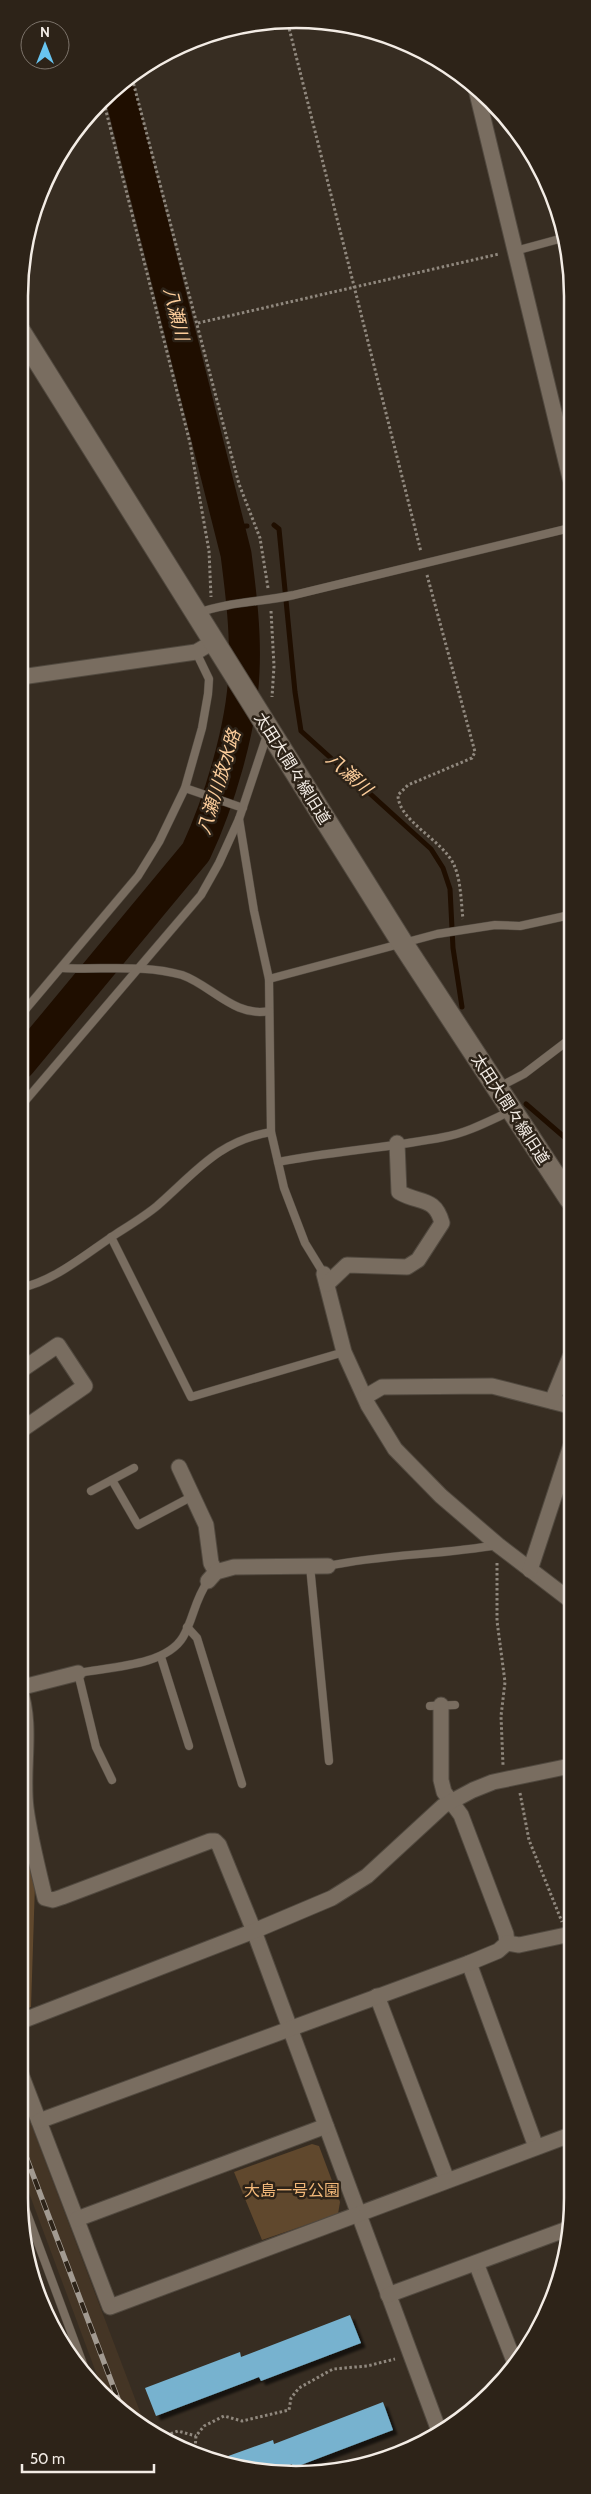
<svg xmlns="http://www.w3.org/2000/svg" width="591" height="2494" viewBox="0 0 591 2494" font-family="Cabin,'Noto Sans JP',sans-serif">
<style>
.built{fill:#443525}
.green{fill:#60482d}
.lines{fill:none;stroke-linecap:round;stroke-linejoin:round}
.stream{stroke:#1f0e00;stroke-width:5}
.river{stroke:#1f0e00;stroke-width:31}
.building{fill:#77b2cf;filter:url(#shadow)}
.lane-casing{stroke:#51493f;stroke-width:9}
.street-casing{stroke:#51493f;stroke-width:17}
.secondary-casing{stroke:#51493f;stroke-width:23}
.path{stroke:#90887e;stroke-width:3;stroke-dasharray:2.5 2.5;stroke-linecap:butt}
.lane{stroke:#796d60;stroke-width:8}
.street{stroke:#796d60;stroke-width:15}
.secondary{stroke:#796d60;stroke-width:21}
.rail-casing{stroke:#a29a91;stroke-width:5.5}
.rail{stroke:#2d2318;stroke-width:4;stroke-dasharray:11;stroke-linecap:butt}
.labels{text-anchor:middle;stroke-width:5;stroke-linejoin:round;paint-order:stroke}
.street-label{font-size:16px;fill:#f3ece5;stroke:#2d2318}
.park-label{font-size:16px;fill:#f2b879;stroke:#2d2318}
.water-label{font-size:18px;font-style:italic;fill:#fbcc9a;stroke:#2d2318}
.rim{fill:none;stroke:#f3ece5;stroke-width:2.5}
</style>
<defs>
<filter id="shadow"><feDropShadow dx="4.5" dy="4.5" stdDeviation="1" flood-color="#0009"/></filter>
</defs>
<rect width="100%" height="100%" fill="#372d22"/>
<polygon class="built" points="19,2092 104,2317 145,2425 104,2394 19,2166"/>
<g class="green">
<polygon points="26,1847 35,1884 31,2007 19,2011 19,1849"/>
<polygon points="312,2144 319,2146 340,2202 338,2214 262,2240 234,2172"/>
</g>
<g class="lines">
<g class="stream">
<polyline points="274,525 279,529 295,692 301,731 431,849 443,868 450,889 453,948 462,1007"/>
<polyline points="230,527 247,526"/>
<polyline points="526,1104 570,1142"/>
</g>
<path class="river" d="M20,1064L196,852C219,803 242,727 244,672C246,633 241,593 236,554L118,86"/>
</g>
<g class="building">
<polygon points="350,2315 361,2343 261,2381 259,2377 156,2416 145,2388 240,2352 241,2357"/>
<polygon points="383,2402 393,2430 293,2468 292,2464 269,2473 220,2459 273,2440 274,2444"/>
</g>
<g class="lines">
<g class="lane-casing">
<g id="lane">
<polyline points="515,251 563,238"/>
<path d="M198,613C228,602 262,602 294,595L570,528"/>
<polyline points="185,788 243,808"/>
<polyline points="239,819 254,911 269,979 271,1132 284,1188 305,1243 324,1274"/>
<path d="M62,968C101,970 144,964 182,975C211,985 235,1018 269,1011"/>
<polyline points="269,979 437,934 495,925 520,926 570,915"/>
<polyline points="20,1016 138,876 159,842 185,788 202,728 208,694 209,679 196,652"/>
<polyline points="499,1087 524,1074 570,1039"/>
<polyline points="20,1107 201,895 219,863 239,819 268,732"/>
<path d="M278,1162C333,1151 389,1148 444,1137C467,1133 489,1121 511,1111"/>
<polyline points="111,1237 191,1397 344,1352"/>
<path d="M20,1288C55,1281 87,1253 116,1234C130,1225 145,1216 157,1206C196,1172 218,1141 271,1132"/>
<polyline points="112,1480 138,1525 191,1497"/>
<polyline points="91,1491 134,1468"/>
<polyline points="310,1566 329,1761"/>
<path d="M328,1566C384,1554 441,1555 497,1545"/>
<polyline points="187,1627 197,1638 242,1784"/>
<polyline points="161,1657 189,1746"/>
<polyline points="430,1706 455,1705"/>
<path d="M112,1780L96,1747L78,1673C109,1667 166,1666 183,1637C194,1618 194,1601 208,1581"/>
<polyline points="19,2192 90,2383"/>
</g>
</g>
<g class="street-casing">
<g id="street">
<polyline points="476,89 570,478"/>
<polyline points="21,677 196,652 213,642"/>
<polyline points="324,1274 344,1352 368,1405 395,1449 441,1496 498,1545 570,1600"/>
<path d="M327,1284L347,1265L407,1267L418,1260L442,1223C435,1196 419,1204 399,1192L397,1143"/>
<polyline points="365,1397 382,1387 492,1386 570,1406"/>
<polyline points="552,1401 570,1357"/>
<polyline points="20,1431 85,1386 58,1345 20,1371"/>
<polyline points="179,1467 206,1525 211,1563 216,1572"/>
<polyline points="530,1570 570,1448"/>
<polyline points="208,1581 216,1572 234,1567 328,1566"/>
<path d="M19,1687C33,1727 21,1768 26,1808C30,1838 38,1869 45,1898L53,1900L62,1897L210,1841H215L219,1845L254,1931L439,2431"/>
<polyline points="19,1688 78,1673"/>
<polyline points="441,1705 441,1780 444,1792 461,1815 506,1934 507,1943"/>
<polyline points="469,1963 536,2147"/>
<polyline points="377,1996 447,2180"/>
<polyline points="19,2022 254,1931 332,1898 367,1876 443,1806 473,1790 493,1782 570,1766"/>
<polyline points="19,2069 110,2307 570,2135"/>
<polyline points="39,2121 469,1963 498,1951 507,1943 519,1945 566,1935"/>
<polyline points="77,2219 326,2126"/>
<polyline points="476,2263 514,2361"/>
<polyline points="388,2295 570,2228"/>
</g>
</g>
<g class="secondary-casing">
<polyline id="secondary" points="21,333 403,944 570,1199"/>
</g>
<g class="path">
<polyline points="288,24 421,552"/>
<polyline points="131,74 239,484 260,538 268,588"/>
<polyline points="104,103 190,443 209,551 211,597"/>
<polyline points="198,323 499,254"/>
<path d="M427,575L475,752L472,758L408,785L398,795C398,821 443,840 454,865C461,880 461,902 463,919"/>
<polyline points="271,611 274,666 272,697"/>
<polyline points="497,1563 497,1621 505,1682 501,1716 503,1765"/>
<polyline points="520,1793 529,1840 562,1922"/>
<polyline points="166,2441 167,2435 178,2431 196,2436"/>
<polyline points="191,2451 195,2449 196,2436 204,2426 224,2416 242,2421 289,2410 291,2398 299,2388 333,2369 367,2366 395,2359"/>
</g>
<use href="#lane" class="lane"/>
<use href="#street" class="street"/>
<use href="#secondary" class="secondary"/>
<g class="rail-casing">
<polyline id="rail" points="19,2138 121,2407"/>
</g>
<use href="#rail" class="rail"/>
</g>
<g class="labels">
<g class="street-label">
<text transform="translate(293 768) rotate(58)" y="6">太田大間々線旧道</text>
<text transform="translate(511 1109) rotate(57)" y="6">太田大間々線旧道</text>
</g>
<g class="park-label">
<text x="292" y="2196">大島一号公園</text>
</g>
<g class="water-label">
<text transform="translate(176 314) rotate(76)" y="6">八瀬川</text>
<text transform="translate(349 774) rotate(42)" y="6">八瀬川</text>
<text transform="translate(219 782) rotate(-73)" y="6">八瀬川放水路</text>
</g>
</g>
<path d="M0 0H591V2494H0ZM296 28H296A268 268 0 0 1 564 296V2198A268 268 0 0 1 296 2466H296A268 268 0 0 1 28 2198V296A268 268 0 0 1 296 28Z" fill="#2d2318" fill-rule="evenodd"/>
<path class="rim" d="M296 28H296A268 268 0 0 1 564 296V2198A268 268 0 0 1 296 2466H296A268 268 0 0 1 28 2198V296A268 268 0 0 1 296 28Z"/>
<g transform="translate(45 45)"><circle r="24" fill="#2d2318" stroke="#7c736a"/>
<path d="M0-4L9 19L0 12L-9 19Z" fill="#68c4f0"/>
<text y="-8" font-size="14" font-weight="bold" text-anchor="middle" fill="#f3ece5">N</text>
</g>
<path d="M22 2464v8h132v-8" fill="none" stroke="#f3ece5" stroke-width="2.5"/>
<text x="30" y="2464" font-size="15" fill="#f3ece5" stroke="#2d2318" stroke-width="4" paint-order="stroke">50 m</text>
</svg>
